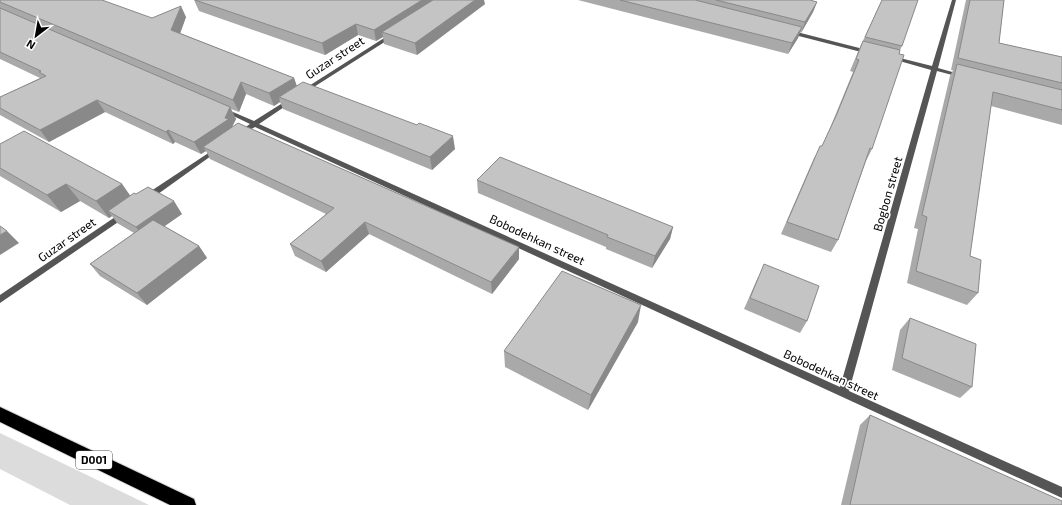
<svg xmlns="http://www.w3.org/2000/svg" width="1062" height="505" viewBox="0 0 1062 505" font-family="'Exo 2',sans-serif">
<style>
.green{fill:#dcdcdc}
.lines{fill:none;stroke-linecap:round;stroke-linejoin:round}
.highway-casing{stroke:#dbdbdb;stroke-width:2}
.street{fill:#555;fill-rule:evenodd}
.highway{fill:#000;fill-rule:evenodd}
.wall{fill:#a9a9a9}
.shaded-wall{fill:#898989}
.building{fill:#c4c4c4;stroke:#898989}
.labels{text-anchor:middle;stroke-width:3.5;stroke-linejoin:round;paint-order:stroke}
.shield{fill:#fff;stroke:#4c4c4c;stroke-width:1}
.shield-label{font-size:11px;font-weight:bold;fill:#000}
.street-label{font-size:12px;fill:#000;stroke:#fff}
</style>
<rect width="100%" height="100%" fill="#fff"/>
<polygon class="green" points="0,433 149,505 70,505 0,469"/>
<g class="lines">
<g class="highway-casing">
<polygon id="highway" points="0,407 194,499 196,505 170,505 0,422"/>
</g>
<g class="street">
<polygon points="952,0 956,0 938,68 963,75 960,77 937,71 849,391 1062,487 1062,498 255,127 241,135 237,135 237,133 250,124 221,110 224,108 226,109 254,121 289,99 293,99 293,101 259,124 840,387 931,70 889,58 892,56 932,66"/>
<polygon points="789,30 871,51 872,52 869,54 787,33 786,32"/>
<polygon points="392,33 394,34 394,36 306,92 304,93 301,91"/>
<polygon points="216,148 219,150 218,151 151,199 145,199 144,197 145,195"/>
<polygon points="124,211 127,212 128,214 127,216 0,303 0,295"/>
</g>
<use href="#highway" class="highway"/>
</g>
<g class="wall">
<polygon points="0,0 152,18 186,17 180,33 294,78 297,86 455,149 432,170 283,109 280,102 274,106 246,94 239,112 231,109 236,119 232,127 519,259 492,294 369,234 326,272 295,256 290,244 326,214 210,159 206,151 201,154 175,142 173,144 105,112 49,142 0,115 0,97 40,78 0,59"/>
<polygon points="194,0 485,4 417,55 384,44 383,37 376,41 358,35 325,55 199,11"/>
<polygon points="578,0 810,0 817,2 813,12 801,33 800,32 798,38 788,54"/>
<polygon points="882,0 902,46 900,50 872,149 866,161 838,240 831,252 781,234 814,158 822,146 830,128 853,72 850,71 860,47"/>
<polygon points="966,0 1004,0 999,43 1062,57 1062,125 991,106 970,256 978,293 967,305 907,283 918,229 914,228 950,76 953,70 951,70"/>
<polygon points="0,144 122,184 130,196 182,214 164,226 199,246 207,258 147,305 100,276 90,264 134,233 117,223 112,216 109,218 80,201 61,212 0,176"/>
<polygon points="477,180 673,227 670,239 652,268 606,249 606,247 478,193"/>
<polygon points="758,277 807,321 800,333 744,309"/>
<polygon points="910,318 972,387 960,398 892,370 900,330"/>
<polygon points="638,322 588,410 505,367 504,351"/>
<polygon points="870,415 1062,505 841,505 860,425"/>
</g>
<g class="shaded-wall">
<polygon points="422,0 441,0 382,32 383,37 376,41 374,30"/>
<polygon points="475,0 484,0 485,4 417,55 415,43"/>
<polygon points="817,2 813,12 801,33 805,22"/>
<polygon points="181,6 186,17 177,42 171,30"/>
<polygon points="356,24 358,35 325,55 322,43"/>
<polygon points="802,27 798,38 788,54 792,43"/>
<polygon points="294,78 298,90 279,97 280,102 274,106 269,93"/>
<polygon points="241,82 246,94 239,112 233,100"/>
<polygon points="97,100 105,112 49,142 40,130"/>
<polygon points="230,107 236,119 232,127 203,147 206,151 201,154 194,142 225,118"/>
<polygon points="168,130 175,142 173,144 166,132"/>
<polygon points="453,136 455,149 432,170 430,157"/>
<polygon points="66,184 80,201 61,212 47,195"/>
<polygon points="122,184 134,201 108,211 112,216 109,218 96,201"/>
<polygon points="174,201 182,214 145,240 136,227"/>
<polygon points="365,222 369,234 326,272 321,261"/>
<polygon points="673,227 670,239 652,268 655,256"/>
<polygon points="7,231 19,243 0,255 0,235"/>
<polygon points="199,246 207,258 147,305 137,293"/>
<polygon points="519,247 519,259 492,294 491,282"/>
<polygon points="641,305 638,322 588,410 591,395"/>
</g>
<g class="building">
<polygon points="0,0 102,0 152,18 181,6 171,30 294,78 269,93 241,82 233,100 0,2"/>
<polygon points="195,0 422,0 374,30 356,24 322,43"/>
<polygon points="433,0 475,0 415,43 382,32"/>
<polygon points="620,0 695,0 802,27 792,43"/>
<polygon points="716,0 810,0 817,2 805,22"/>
<polygon points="882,0 918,0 902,46 865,37"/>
<polygon points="970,0 1004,0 999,43 1062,57 1062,83 958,58"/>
<polygon points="0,8 230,107 225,118 229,119 194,142 168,130 166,132 97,100 40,130 0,108 0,97 46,76 39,72 41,71 0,52"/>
<polygon points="863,41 900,50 899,54 904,55 872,149 870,148 838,240 787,222 820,146 822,146 836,116 859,60 856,59"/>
<polygon points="957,64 1062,90 1062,110 993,92 970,256 981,260 978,293 916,271 927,217 922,215"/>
<polygon points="303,82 417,125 419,123 453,136 430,157 279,97"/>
<polygon points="238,123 519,247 491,282 365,222 321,261 290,244 334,208 203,147"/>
<polygon points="24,131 122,184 96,201 66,184 47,195 0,168 0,144"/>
<polygon points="500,157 673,227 655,256 607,237 608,235 477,180"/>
<polygon points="148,187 174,201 136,227 108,211 134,193 136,194"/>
<polygon points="153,220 199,246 137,293 90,264"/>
<polygon points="0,226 7,231 0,235"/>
<polygon points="764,264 819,286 807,321 750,298"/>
<polygon points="562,271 641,305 591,395 504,351"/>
<polygon points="910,318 976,344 972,387 902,358"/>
<polygon points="870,415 1062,501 1062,505 850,505"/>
</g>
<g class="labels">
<rect class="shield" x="76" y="451" width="36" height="18" rx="3"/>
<g class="shield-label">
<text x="94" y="464">D001</text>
</g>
<g class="street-label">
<text transform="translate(335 58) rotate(-33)" y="4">Guzar street</text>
<text transform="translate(888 194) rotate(-74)" y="4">Bogbon street</text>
<text transform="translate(67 240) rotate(-35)" y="4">Guzar street</text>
<text transform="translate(537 240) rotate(25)" y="4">Bobodehkan street</text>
<text transform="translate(831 375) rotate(25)" y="4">Bobodehkan street</text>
</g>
</g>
<g transform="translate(36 36) rotate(211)" stroke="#ffffff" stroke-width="3" paint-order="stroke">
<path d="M0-3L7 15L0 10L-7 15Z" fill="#000000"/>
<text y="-6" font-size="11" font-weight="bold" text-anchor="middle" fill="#000000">N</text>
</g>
</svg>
